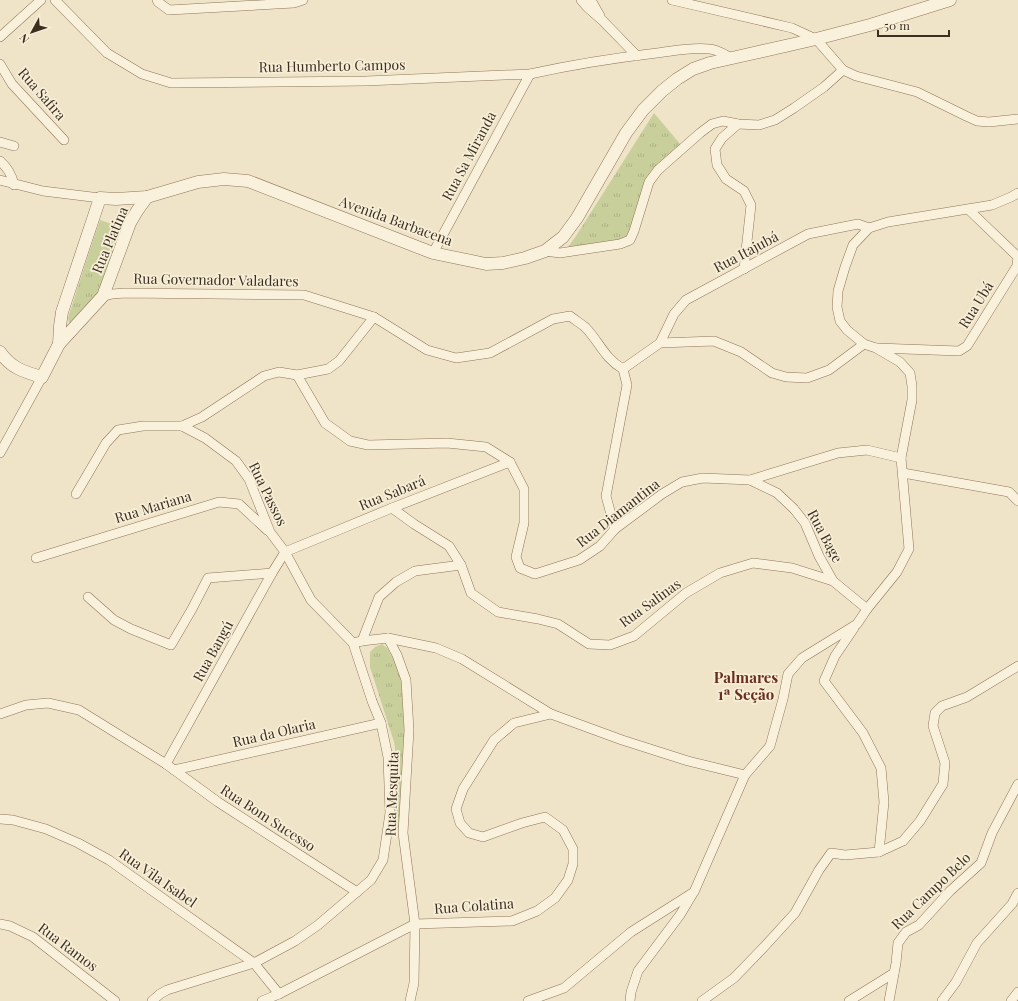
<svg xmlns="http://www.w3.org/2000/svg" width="1018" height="1001" viewBox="0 0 1018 1001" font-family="'Playfair Display',serif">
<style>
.park{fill:url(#park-tufts)}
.pitch{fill:#c9cf9b}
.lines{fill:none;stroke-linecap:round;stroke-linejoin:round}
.minor-casing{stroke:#8d765c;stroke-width:10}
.tertiary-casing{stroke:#8d765c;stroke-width:13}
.minor{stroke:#faf1dc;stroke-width:9}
.tertiary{stroke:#faf1dc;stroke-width:12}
.labels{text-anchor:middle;stroke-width:3.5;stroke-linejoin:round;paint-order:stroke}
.street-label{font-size:14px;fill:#3d2e20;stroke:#f7eed8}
.neighbourhood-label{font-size:15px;font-weight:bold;fill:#6b2e1e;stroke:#f7eed8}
</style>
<defs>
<pattern id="park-tufts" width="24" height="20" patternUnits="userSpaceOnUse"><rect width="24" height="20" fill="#c9cf9b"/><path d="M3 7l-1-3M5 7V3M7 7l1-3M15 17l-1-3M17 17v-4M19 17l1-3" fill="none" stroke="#aeb285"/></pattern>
</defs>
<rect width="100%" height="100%" fill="#f0e4c8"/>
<g class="park">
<polygon points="654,113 681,145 658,165 629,239 562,252 568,247 576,236"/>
<polygon points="84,268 106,275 101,294 70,327 68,318"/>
<polygon points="382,644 387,648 397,665 405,698 406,735 402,781 399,828 391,828 396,782 397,761 394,742 370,667 370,652 375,647"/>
</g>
<polygon class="pitch" points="100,220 121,227 106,275 84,268"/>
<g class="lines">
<g class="minor-casing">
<g id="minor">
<path d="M55,0L107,53L142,74L171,83L366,81L530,74C571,65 614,58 657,53C674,51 691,47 709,49C717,49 724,54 731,58"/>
<polyline points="157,0 158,2 169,10 294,3 303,0"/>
<polyline points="581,0 587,7 603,21 637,56"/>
<polyline points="591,0 600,16"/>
<polyline points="672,0 792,28 816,39 843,70 856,76 917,92 966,116 977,121 989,122 1018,119"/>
<polyline points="0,37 41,0"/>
<polyline points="0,64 12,84 64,140"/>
<polyline points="738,124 722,138 715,149 717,165 726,179 744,191 751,205 744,269"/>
<polyline points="0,142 14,146"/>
<path d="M0,161C7,167 12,175 14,185"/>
<polyline points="0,180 43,191 100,198"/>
<polyline points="545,251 560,253 620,244 630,240 634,231 649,182 658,170 700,133 712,124 723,121 738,124 759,125 775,120 794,108 824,87 843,70"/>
<polyline points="433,253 530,74"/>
<path d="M103,296L112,294L125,293L304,295L374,317L427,350L456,358L490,353L553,319L570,316C575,320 580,323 585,327C599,341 604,358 623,369L627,385L606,496L615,529"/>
<polyline points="660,343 674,314 686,300 808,234 858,224 869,228"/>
<polyline points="877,348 959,351 967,346 1017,266 1018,257 969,210"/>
<polyline points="623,369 660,343 714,341 741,352 772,373 786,377 807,378 829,370 864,344"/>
<polyline points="297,375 325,423 350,441 368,445 447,443 486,447 510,462 524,489 524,523 516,557 520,568 535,574 579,560 600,546 615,529 662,494 682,482 703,478 750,480 838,453 867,450 901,458"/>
<polyline points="0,453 42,377"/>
<polyline points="903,473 1009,492 1018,501"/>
<polyline points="750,480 777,493 794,509 805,523 819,556 833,581"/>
<polyline points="76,494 106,443 118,430 143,426 182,426 202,417 264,376 279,372 297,375 328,369 339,361 374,317"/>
<polyline points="392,508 414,524 449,546 461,565 471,593 498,612 538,619 558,624 589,644 610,645 634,636 686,593 720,573 753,563 792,568 833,581 867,609"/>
<polyline points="285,552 392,508 510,462"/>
<polyline points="36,558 219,502 239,504 267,530"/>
<polyline points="88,597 114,620 131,629 171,645 192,609 208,578 272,573"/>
<polyline points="854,628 835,656 824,681 863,733 881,768 884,802 879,852"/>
<polyline points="388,638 397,655 406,680 409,730 403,833 415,924 414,983 410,1001"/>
<polyline points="362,641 379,597 396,582 415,571 461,565"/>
<polyline points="353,643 362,641 388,638 436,648 462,659 551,714 622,740 688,761 745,775"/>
<polyline points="0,714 26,705 48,703 79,710 166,764 218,802 357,892"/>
<polyline points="166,764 272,573 285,552"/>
<polyline points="174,770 381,723"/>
<polyline points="0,819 13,820 46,829 78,843 109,860 254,963 279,994"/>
<polyline points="0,924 10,926 33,937 115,1001"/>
<polyline points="152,1001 160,994 167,990 254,963 295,941 318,925 371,880 383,860 390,813 388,757 381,723 372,701 353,643 311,600 285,552 270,532 249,479 236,461 205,438 182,426"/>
<polyline points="262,1001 279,994 415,924 512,921 537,911 555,898 568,880 573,864 573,849 563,830 545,817 522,823 483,837 469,833 460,823 456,809 463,789 494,740 514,723 551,714"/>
<polyline points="528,1001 564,988 631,932 694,892 745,775 770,746 783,699 788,674 802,658 857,624 867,609 897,572 909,549 901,458 912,400 912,386 910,373 900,362 876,348 864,344 847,330 840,321 837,307 838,291 845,267 853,245 869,228 888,222 992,205 1011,197 1018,193"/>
<polyline points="630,1001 631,992 638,971 680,915 692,895"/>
<polyline points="702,1001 734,978 764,947 795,913 819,870 831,853 845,855 879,852 903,841 920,821 943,784 945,763 933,726 935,713 942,706 967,697 1018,666"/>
<polyline points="849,1001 894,973"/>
<polyline points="889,1001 896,963 898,943 906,932 919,925 950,891 981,863 992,833 1018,784"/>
<polyline points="942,1001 956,982 977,943 1012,904 1018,893"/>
<polyline points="1011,1001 1018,992"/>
</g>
</g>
<g class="tertiary-casing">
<g id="tertiary">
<polyline points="59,344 60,326 62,312 100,198 116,199 147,197 198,182 224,179 248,181 433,253 486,264 503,263 525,258 545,251 563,237 577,218 626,133 643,110 662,91 677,79 693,69 710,63 816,39 870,25 950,0"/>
<path d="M0,352C11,368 24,372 42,377L59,344L103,296L130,223L137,211L147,197"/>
</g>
</g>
<use href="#minor" class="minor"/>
<use href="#tertiary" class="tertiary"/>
</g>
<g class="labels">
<g class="street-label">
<text transform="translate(332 66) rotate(-1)" y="5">Rua Humberto Campos</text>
<text transform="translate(42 94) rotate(49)" y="5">Rua Safira</text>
<text transform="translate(469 156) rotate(-62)" y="5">Rua Sa Miranda</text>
<text transform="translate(396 221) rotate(20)" y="5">Avenida Barbacena</text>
<text transform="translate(110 240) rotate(-67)" y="5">Rua Platina</text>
<text transform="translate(746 252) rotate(-28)" y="5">Rua Itajubá</text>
<text transform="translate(216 280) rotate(1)" y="5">Rua Governador Valadares</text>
<text transform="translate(976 305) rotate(-58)" y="5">Rua Ubá</text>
<text transform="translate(392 493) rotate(-22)" y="5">Rua Sabará</text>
<text transform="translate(268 494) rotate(64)" y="5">Rua Passos</text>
<text transform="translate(153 507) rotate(-17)" y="5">Rua Mariana</text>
<text transform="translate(618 513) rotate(-38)" y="5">Rua Diamantina</text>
<text transform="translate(825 536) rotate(62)" y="5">Rua Bage</text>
<text transform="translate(650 603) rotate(-36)" y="5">Rua Salinas</text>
<text transform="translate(213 651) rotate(-61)" y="5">Rua Bangú</text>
<text transform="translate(274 733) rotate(-13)" y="5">Rua da Olaria</text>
<text transform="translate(392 794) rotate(-88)" y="5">Rua Mesquita</text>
<text transform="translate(268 818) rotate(33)" y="5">Rua Bom Sucesso</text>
<text transform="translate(158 878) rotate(35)" y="5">Rua Vila Isabel</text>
<text transform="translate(931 891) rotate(-44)" y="5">Rua Campo Belo</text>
<text transform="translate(474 906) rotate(-4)" y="5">Rua Colatina</text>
<text transform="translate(68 947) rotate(37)" y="5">Rua Ramos</text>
</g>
<g class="neighbourhood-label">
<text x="746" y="683">Palmares<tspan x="746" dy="17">1ª Seção</tspan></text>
</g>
</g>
<g transform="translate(32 32) rotate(230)" stroke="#f7eed8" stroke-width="3" paint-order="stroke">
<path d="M0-3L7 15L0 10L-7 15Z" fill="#3d2e20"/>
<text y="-6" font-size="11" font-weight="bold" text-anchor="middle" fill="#3d2e20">N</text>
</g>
<path d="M878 30v6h71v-6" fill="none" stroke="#3d2e20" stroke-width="2"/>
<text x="884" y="30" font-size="12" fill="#3d2e20" stroke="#f7eed8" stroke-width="3" paint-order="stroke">50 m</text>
</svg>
